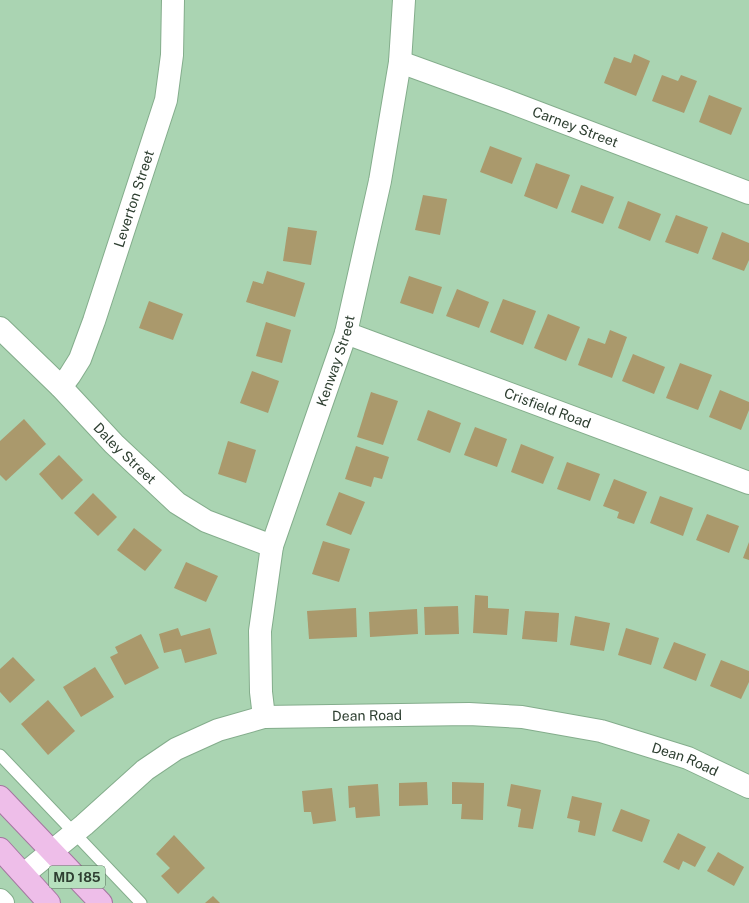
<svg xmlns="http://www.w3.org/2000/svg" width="749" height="903" viewBox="0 0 749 903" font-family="'Public Sans',sans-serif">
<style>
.building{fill:#aa996c}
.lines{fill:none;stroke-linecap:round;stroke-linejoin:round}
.lane-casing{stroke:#84ad8c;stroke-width:13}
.street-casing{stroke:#84ad8c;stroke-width:24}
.primary-casing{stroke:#a476a0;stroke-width:24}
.lane{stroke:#fff;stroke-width:11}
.street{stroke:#fff;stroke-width:22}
.primary{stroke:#eebee9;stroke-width:22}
.labels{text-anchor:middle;stroke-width:3;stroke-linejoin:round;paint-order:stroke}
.shield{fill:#b7e1be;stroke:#57705b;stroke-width:1}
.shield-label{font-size:13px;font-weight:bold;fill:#2e3f31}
.street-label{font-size:14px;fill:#2e3f31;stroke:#b7e1be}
</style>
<rect width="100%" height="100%" fill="#aad4b2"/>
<g class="building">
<polygon points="634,54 650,61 636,96 604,83 614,57 631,63"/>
<polygon points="662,75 678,81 681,75 697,81 684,113 652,101"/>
<polygon points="709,95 742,108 731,135 699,122"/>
<polygon points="490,146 522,158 512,184 480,172"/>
<polygon points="536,163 570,175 557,209 524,196"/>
<polygon points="581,185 614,197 603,224 571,212"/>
<polygon points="423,195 447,199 440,235 415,230"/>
<polygon points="628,201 661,214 650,241 618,228"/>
<polygon points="676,215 708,227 698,254 665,242"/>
<polygon points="288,227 317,231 311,265 283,261"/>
<polygon points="722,232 749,243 749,260 744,271 712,259"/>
<polygon points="267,271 305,283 295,317 246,302 253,281 263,284"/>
<polygon points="409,276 442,287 433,314 400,303"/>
<polygon points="457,289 489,302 479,328 446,316"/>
<polygon points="503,299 536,311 523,345 490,332"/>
<polygon points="149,301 183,314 173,340 139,328"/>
<polygon points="548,314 580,327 566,361 534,348"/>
<polygon points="266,322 291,330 282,363 256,356"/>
<polygon points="610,330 627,337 612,378 578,365 588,338 605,344"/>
<polygon points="633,354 665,367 654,394 622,381"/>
<polygon points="680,363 712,375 698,410 666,398"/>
<polygon points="252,371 279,381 268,413 240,403"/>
<polygon points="720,390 749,402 749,410 741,430 709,417"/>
<polygon points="371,392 398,401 383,445 357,437"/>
<polygon points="428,410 461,423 450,453 417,440"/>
<polygon points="24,419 46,444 6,481 0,475 0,441"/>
<polygon points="475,427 507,439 497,467 464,455"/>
<polygon points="228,441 256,450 246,483 218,474"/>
<polygon points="521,444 554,457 543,484 511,472"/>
<polygon points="356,446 389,457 382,479 374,477 371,487 345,479"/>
<polygon points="59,455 83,480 62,500 39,474"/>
<polygon points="567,462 600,474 590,501 557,489"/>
<polygon points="614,479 647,492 634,524 617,518 619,512 603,506"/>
<polygon points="339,492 365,502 351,535 326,525"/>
<polygon points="93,493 117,517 98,536 74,513"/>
<polygon points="660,496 693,508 683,536 650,523"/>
<polygon points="707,514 739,526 729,553 696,540"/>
<polygon points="134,528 162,550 145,571 117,550"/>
<polygon points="323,541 350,549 339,582 312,574"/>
<polygon points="749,542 749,560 743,558"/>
<polygon points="186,562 218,576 206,602 174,588"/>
<polygon points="475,595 488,596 488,608 509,609 507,635 473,633"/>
<polygon points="458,606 459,634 425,635 424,607"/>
<polygon points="356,608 357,637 309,639 307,611"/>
<polygon points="417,609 418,634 370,637 369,612"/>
<polygon points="525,611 559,613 557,642 522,639"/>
<polygon points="575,616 610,623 604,651 570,645"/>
<polygon points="178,628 181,636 210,628 217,654 185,663 181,649 164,653 159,634"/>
<polygon points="626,628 659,638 651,665 618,655"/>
<polygon points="141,634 159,668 125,685 110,657 118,653 115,647"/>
<polygon points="674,642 706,654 696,681 663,668"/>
<polygon points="13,657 35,680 10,703 0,692 0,669"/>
<polygon points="721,660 749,671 749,682 741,699 710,686"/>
<polygon points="95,667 114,697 81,717 63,687"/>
<polygon points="48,700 75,731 48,755 21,724"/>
<polygon points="427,782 428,805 399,806 399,783"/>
<polygon points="452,782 484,783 483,820 461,819 462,804 452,804"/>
<polygon points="378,784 380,816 356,818 355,807 349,808 348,786"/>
<polygon points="511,784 541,790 533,829 518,827 521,809 507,806"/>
<polygon points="332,788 336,821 313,824 311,812 304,812 302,791"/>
<polygon points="572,796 602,803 595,836 578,832 580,821 567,818"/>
<polygon points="621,809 650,820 642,842 612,831"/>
<polygon points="678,833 706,847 695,867 683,861 679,870 663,862"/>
<polygon points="174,835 205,868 178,894 161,876 170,868 156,854"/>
<polygon points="718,852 744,867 734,886 707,871"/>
<polygon points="213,896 220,903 205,903"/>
</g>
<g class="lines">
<g class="lane-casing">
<polyline id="lane" points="0,755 141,903"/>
</g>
<g class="street-casing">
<g id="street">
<path id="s1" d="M400,62L510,102L749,193"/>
<path id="s2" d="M0,328L61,387L114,444L177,503L206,521L272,546"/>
<path id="s3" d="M346,333L749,483"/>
<path id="s4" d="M61,387L70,375L80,359L94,321L166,100L172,55L173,0"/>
<path id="s5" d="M264,717L261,692L260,631L272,546L346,333L380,181L400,62L404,0"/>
<path id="s6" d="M24,874L84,825L145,770L176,749L218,730L264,717L469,714L522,717L601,731L688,758L749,787"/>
<polyline points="0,900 3,903"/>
</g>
</g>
<g class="primary-casing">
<g id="primary">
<polyline points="0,797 101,903"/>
<polyline points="0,849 49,903"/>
</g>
</g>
<use href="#lane" class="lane"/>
<use href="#street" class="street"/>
<use href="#primary" class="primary"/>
</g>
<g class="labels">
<rect class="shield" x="49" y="866" width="56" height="22" rx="3"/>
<g class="shield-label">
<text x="77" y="882">MD 185</text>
</g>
<g class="street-label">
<text dy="5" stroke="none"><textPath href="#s1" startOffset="187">Carney Street</textPath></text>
<text dy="5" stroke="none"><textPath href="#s4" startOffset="203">Leverton Street</textPath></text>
<text dy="5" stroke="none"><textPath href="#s5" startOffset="368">Kenway Street</textPath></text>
<text dy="5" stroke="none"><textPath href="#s3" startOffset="215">Crisfield Road</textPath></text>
<text dy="5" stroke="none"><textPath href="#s2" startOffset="177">Daley Street</textPath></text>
<text dy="5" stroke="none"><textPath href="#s6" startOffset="394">Dean Road</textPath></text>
<text dy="5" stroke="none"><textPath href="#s6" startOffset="718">Dean Road</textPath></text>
</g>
</g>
</svg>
